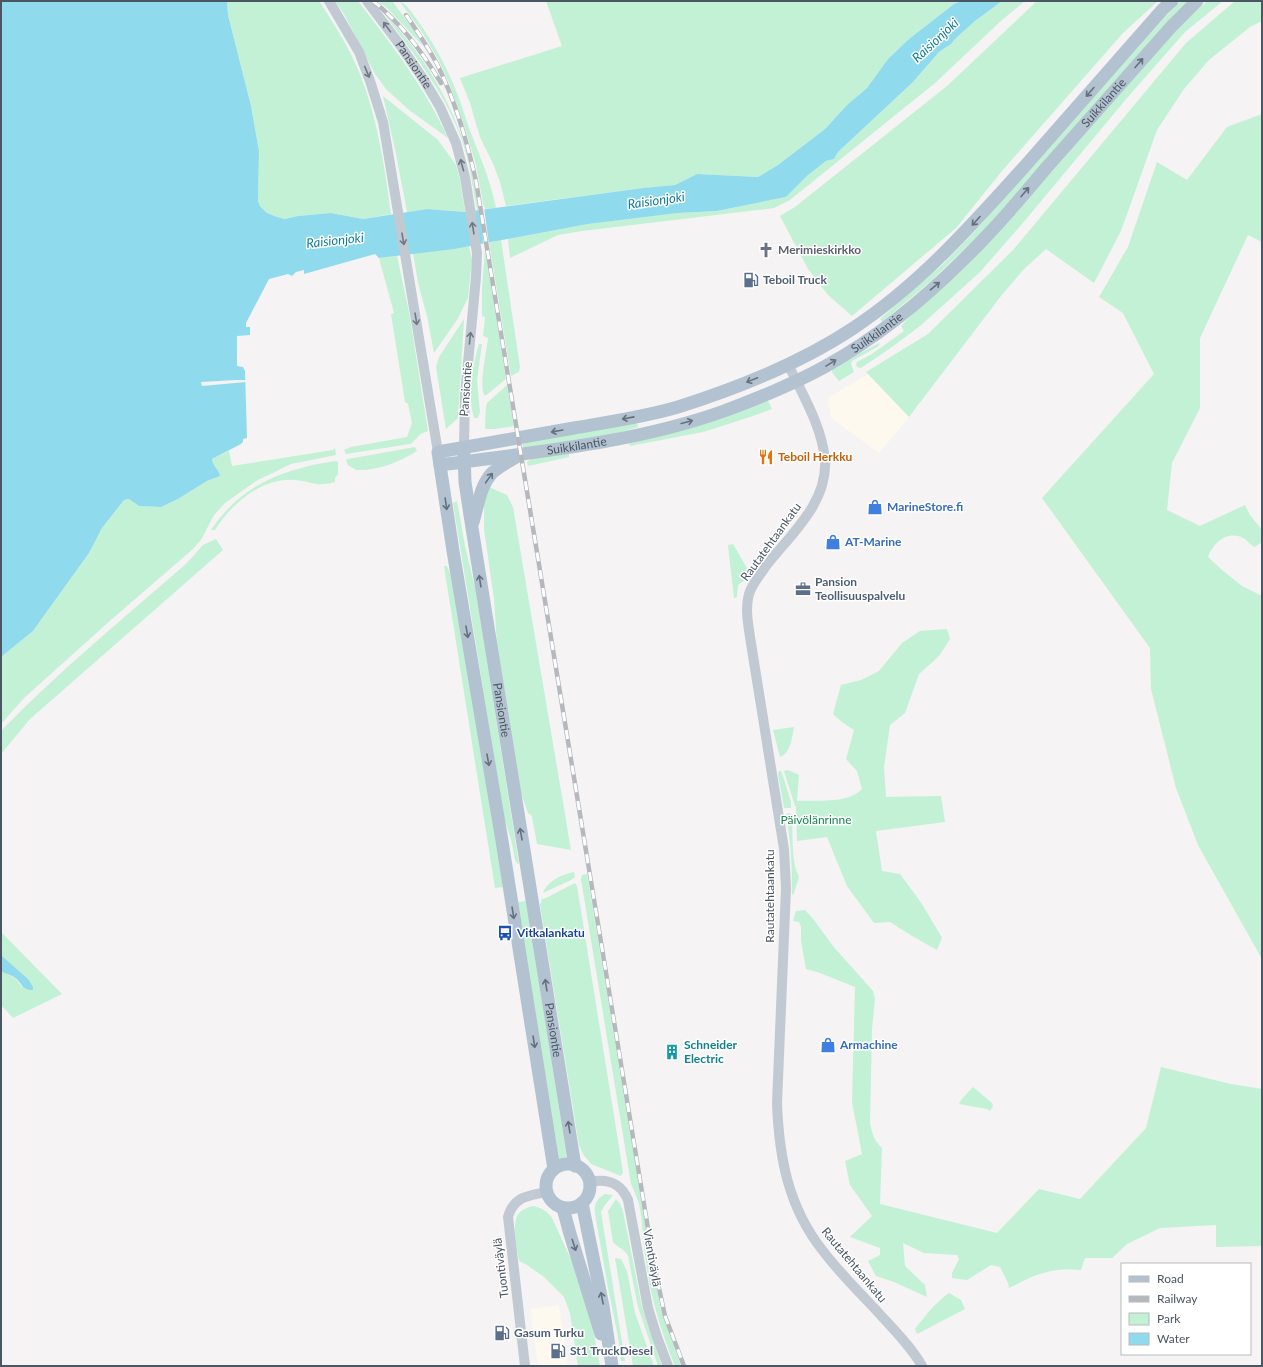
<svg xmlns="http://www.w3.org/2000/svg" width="1263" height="1367" viewBox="0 0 1263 1367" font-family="Lato,sans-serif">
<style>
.commercial{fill:#fdf9ef}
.green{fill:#c3f1d5}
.water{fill:#90daee}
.pier{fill:#f5f3f3}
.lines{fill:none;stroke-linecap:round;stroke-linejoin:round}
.tertiary{stroke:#c1cad2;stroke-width:10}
.primary{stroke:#b3c2d1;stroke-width:13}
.rail-casing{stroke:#b5b8bd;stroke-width:4.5}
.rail{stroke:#fff;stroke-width:3;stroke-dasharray:9;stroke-linecap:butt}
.oneway{stroke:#6e7983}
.oneway2{stroke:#64717d}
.labels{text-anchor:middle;stroke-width:3;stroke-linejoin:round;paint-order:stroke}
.street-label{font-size:12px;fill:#4a5661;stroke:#fff}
.worship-label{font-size:12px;font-weight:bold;fill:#5b616d;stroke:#fff;text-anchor:start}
.service-label{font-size:12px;font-weight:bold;fill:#4e5e75;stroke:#fff;text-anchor:start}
.food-label{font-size:12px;font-weight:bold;fill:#c56008;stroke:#fff;text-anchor:start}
.shop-label{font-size:12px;font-weight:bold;fill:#366cbe;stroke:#fff;text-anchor:start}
.park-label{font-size:12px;fill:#17864f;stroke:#fff}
.transit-label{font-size:12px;font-weight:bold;fill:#164399;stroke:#fff;text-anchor:start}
.culture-label{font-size:12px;font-weight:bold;fill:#0d838f;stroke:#fff;text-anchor:start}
.water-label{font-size:13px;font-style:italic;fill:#0c7c9b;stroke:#fff}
</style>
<rect width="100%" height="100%" fill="#f5f3f3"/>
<g class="commercial">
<polygon points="878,368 921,403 879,453 831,418 828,398"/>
<polygon points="559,1305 568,1366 538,1366 530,1309"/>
</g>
<g class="green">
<path d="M227,1H319C337,28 355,57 365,88C379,128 385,171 391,214L363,219L331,213L298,216L285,219L277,217L267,213L260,206L258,201L259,151L251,106L228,15Z"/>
<path d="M335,1H358C392,45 425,88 448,138L409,110L386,89L375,74L344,14Z"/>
<polygon points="378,1 392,1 416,33 423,46 388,9"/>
<polygon points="546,1 961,1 954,4 909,39 888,59 867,88 847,105 825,129 778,165 758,177 697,174 675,185 643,188 506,206 500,182 494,166 480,137 470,103 460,78 562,46"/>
<polygon points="1002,1 1025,1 1002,20 935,83 790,200 774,208 582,231 558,235 510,258 508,239 588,224 678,213 717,211 786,197 808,175 826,161 834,159 838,152 913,82 939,52 951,44 955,39 975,21"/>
<polygon points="1037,1 1158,1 1123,33 1002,171 956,228 852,316 828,295 808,269 780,216 795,207 947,86"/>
<polygon points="1181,1 1189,1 978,236 930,282 882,322 880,319 945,262 975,231 1165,17"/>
<polygon points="1207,1 1223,1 1185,32 1127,98 1022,224 980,272 920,326 892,347 861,368 857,367 856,364 857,362 872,354 904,331 901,326 1073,146 1181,25"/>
<polygon points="1235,1 1262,1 1262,21 1250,27 1209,60 1184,89 1157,130 1121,231 1094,283 1046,249 1024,269 1001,296 909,417 866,372 928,334 1013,250 1186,43"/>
<path d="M400,2C407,4 411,12 415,17C433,41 448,69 459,98C464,112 468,127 474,141C483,164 491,183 496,208L485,209L483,203L476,165L467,135L449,83L438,59L420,29Z"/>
<path d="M383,12C391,18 398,29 405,37C440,80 464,129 474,183C476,192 478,201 478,210H477C473,190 471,170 465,150C450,98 414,55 383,12Z"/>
<polygon points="383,96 438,140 456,165 460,180 465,212 427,209 407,212 396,154"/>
<path d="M1262,114V242L1248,235L1200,338V408L1172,463L1167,510L1200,526L1245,505L1250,515L1262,530L1261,543L1254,547C1250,544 1247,540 1243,538C1227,530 1213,543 1208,557L1222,570L1242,586L1262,596V959L1198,845L1176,788L1151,689L1150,648L1042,498L1154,374L1123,313L1099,297L1128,247L1157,162L1187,180L1227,127Z"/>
<polygon points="501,240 520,367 519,372 511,376 490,248 489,243"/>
<polygon points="469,246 472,260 468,298 457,320 434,353 428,320 418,283 413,253"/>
<path d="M485,249L506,379L485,396C478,388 487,350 488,338L483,336L485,317L482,316V288Z"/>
<path d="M397,256L409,312L428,431C417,434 418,439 410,444L346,454L344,450L351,447L407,437L412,423L408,404L405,402L391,314L394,313L379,258Z"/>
<polygon points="464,319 458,418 446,429 436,367 439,357"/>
<polygon points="879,343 880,344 877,347 852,361 851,364 854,372 839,381 838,380 832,372 832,369 836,366"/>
<path d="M479,344H482L477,380L480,412L478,418H474C467,394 472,368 479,344Z"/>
<polygon points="507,385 514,426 495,429 485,429 486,406 487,403"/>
<polygon points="767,399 772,409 747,418 703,432 630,446 629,443"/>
<polygon points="637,423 638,427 618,433 523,448 522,442 618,427"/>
<path d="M415,447L417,451C399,462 378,471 356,470L348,465L346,460L348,459Z"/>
<path d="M335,448L336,455L291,464L256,481L225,503L214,515L201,540L193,549L112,619L24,698L1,724V657L33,631L89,553L102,528L124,500L129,499L139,506L161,507L178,499L207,481L220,476C219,469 213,467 212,459L229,451L232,466L333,450Z"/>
<path d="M569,454V457L528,466L527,462C535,455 558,455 569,454Z"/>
<path d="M335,461L338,462V474L335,478V482C331,483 327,484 323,484C313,485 304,480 295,480C262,477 231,504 215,530H211C241,485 283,469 335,461Z"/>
<polygon points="489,487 507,495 513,507 571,850 537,844 532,816 528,813 521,793 497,644 494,599 484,529 484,501"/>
<polygon points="457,501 465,546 476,592 519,864 518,864 515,860 511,839 504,818 453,503"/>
<path d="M216,539L223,550L30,719L1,754V731C59,671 124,618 187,563L203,545Z"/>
<polygon points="733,544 748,570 745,580 738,585 737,597 734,598 728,545"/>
<polygon points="444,566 447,566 454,584 503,887 495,888"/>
<path d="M947,629L950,639L939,656L919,674L905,713L890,725L884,767L886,797L941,796L945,822L876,831L882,871L900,874L922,904L942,938L937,950L912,936L890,922L874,923L847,886L827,837L797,841L796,807L795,806L784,771L788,770L799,775L797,801C816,800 848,804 862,789L857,771L846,759L854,730L842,722L833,714L841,685L861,680L879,671L902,643L920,631Z"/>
<path d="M794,727C792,737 791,753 780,757L773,730Z"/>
<polygon points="779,771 781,771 782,773 791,802 791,808 784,808 778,774"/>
<path d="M790,813L792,815C793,833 791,861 799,877L793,896L792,893C792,866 791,841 786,814Z"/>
<path d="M574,872L575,877L571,880L543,893C547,881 563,874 574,872Z"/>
<path d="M587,874L652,1265L661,1310L681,1366H675C661,1332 651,1298 646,1262C643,1243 643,1223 639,1204C637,1197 634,1191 631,1184L581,879L582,875Z"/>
<polygon points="575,883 577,886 623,1172 621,1176 591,1164 583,1154 579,1145 540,905 542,899 546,898"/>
<polygon points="526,901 567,1158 559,1159 518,902"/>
<path d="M805,910L814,920L833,946L873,991L875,999L872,1029L870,1123C872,1133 874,1141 882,1148L880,1204L997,1233L1039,1189L1080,1199L1146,1128L1161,1067L1231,1084L1262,1089V1246L1216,1247V1225L1160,1228L1127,1244L1112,1258H1085L1081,1270C1050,1267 1035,1275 1009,1288L1008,1283L1000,1267L991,1265L967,1280L952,1278V1273L959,1259L957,1255L924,1253L903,1243L905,1266L925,1285L927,1297L894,1282L876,1276L868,1261L880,1255V1248L850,1237L872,1216L850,1185L845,1161L862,1154L852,1102L855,987L820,973L806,969L801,941V927L799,922L793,921L796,911Z"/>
<polygon points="1,932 62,994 13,1018 1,1005 1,971 15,978 22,987 28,979 1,955"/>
<polygon points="973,1087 992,1103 993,1106 990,1111 987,1109 959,1104 961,1100"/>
<path d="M605,1194L613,1195L605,1205L601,1212L625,1361H621L618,1337L608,1288L595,1214C594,1205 596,1199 605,1194Z"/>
<path d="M616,1199L620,1204L623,1211L642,1307L662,1366H658L638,1307L628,1256C625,1249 618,1248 613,1242L608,1211Z"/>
<path d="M533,1206C542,1208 547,1211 552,1218L574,1266L592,1323L600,1366H578L570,1313L564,1297L544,1277L527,1265L519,1261C517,1250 511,1222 519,1213C523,1209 528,1207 533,1206Z"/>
<polygon points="615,1258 621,1259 627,1271 635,1313 640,1327 654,1366 633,1366"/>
<path d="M949,1293L961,1300L965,1309L917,1334L915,1329C926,1315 935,1303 949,1293Z"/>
</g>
<g class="water">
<path d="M1,1H227L228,15L251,106L259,151L258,201L260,206L267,213L277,217L285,219L298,216L331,213L363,219L427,209L465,212L643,188L675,185L697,174L758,177L778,165L825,129L847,105L867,88L888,59L909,39L954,4L961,1H1002L975,21L955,39L951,44L939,52L913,82L838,152L834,159L826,161L808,175L786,197L717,211L678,213L588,224L454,249L379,258L375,254L304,274V270L296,272L292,276L288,274L269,279L246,323V327H250V335L237,336V366L243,367L245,371L247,438L243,439V442L241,444L212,459C213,467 219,469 220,476L207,481L178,499L161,507L139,506L129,499L124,500L102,528L89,553L33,631L1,657Z"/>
<path d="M1,955L28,979L33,987V990C21,990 22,982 14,977C9,974 5,974 1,971Z"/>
</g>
<g class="pier">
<polygon points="484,207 489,245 484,246 479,208"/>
<polygon points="236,380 246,380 246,382 202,386 201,382"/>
</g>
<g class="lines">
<g class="tertiary">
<polyline points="329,1 359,52 370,81 383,122 438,452"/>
<path id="s1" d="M367,1L400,45L424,80L440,107L456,143L465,177L477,253L476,277L465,395L464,447"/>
<path d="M788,364C802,394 822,426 825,460C828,503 790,535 766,566C760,575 752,584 749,594C745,608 748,623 750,637L784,849L786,888L777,1103C779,1157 788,1207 823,1251C839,1272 858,1291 876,1310C892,1328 910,1345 922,1366"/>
<path d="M589,1182C608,1178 621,1183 628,1200L648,1308L657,1337L668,1366"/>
<path d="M525,1366L508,1217C514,1196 528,1196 546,1192"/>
</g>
<g class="primary">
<path id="s2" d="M464,454L465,482L472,528L575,1166"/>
<path id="s3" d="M440,465C534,452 635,443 724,411C759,398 794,384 826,366C876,338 923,300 963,260C993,231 1020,199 1047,167C1088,121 1129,74 1171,27L1197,1"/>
<path d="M473,522C478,506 480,486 492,473C499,466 510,461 518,456"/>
<circle cx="568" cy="1186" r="22"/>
<path d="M554,1169L502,841L453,551L438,452C483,444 529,436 574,428C609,422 644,417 678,407C738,388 799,364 852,329C919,285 972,225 1025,166C1072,113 1117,61 1163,9L1172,1"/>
<polyline points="582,1203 603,1306 612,1366"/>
<polyline points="563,1208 570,1234 601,1334"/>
</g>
<g class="rail-casing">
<g id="rail">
<path d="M373,1C401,23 423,53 441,83"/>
<path d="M406,15C417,31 428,47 437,64C455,100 467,141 476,181L654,1265L665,1316L684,1366"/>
</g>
</g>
<use href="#rail" class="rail"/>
</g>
<defs><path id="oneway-shaft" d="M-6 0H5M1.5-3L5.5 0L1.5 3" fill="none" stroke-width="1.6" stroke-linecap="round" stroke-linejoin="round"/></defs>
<g class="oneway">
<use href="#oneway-shaft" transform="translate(387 27) rotate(-126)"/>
<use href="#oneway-shaft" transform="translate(367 72) rotate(68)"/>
<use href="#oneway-shaft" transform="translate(462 165) rotate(-105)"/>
<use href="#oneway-shaft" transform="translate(473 228) rotate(-99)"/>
<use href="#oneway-shaft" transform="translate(403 239) rotate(80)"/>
<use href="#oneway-shaft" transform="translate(416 319) rotate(81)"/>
<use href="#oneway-shaft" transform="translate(470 338) rotate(-84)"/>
</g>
<g class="oneway2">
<use href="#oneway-shaft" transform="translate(1139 63) rotate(-49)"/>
<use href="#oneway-shaft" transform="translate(1090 92) rotate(131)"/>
<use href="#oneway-shaft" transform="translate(1025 192) rotate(-49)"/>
<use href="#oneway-shaft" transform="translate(976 221) rotate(132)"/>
<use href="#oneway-shaft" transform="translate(935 286) rotate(-40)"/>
<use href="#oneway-shaft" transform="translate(831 363) rotate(-32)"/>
<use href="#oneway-shaft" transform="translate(752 380) rotate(158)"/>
<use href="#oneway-shaft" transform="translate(628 418) rotate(169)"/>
<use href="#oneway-shaft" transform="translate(687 422) rotate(-15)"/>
<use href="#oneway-shaft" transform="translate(557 431) rotate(170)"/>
<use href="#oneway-shaft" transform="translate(489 478) rotate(-55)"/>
<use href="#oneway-shaft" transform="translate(446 504) rotate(82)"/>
<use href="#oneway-shaft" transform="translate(480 581) rotate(-99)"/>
<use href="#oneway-shaft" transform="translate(467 632) rotate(80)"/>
<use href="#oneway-shaft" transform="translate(488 760) rotate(80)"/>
<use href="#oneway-shaft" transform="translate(521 834) rotate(-100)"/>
<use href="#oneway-shaft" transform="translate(513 913) rotate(81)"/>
<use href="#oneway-shaft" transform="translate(546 985) rotate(-99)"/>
<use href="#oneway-shaft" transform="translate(534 1042) rotate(81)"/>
<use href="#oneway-shaft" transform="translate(569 1127) rotate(-99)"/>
<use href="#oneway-shaft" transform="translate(574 1245) rotate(72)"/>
<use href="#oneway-shaft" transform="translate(602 1298) rotate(-101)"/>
</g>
<defs>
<g id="church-bare" transform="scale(1.2)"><path d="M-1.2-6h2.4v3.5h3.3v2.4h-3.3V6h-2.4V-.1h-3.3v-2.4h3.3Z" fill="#6b7280" stroke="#fff" stroke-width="2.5" paint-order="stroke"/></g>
<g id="fuel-bare" transform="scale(1.2)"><path d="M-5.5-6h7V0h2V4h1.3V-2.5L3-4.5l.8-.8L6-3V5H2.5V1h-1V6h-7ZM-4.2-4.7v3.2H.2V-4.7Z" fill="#5c6f8a" stroke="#fff" stroke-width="2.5" paint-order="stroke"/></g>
<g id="restaurant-bare" transform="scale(1.2)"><path d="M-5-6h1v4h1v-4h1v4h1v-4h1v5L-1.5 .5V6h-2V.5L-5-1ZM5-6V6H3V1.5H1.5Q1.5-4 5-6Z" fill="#e8710a" stroke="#fff" stroke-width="2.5" paint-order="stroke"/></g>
<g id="shop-bare" transform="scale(1.2)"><path d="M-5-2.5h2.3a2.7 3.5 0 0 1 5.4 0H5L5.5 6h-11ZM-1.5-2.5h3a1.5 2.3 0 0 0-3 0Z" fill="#3f7fe0" stroke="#fff" stroke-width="2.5" paint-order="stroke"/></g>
<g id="office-bare" transform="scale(1.2)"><path d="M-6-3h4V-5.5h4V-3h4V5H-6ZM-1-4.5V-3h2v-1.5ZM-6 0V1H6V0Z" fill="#5c6f8a" stroke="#fff" stroke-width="2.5" paint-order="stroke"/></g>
<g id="bus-bare" transform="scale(1.2)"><path d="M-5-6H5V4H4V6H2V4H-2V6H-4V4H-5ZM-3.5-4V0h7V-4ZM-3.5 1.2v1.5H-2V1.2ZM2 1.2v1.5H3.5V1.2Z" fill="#1a4fb4" stroke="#fff" stroke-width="2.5" paint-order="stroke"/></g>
<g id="building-bare" transform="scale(1.2)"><path d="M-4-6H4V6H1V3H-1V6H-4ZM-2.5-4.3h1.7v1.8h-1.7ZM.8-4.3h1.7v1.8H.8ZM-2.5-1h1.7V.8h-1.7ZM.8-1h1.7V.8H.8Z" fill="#0f9aa8" stroke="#fff" stroke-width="2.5" paint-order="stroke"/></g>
</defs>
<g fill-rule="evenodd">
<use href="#church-bare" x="766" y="250"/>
<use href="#fuel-bare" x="751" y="280"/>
<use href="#restaurant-bare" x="766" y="457"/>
<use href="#shop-bare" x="875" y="507"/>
<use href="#shop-bare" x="833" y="542"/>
<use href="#office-bare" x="803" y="589"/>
<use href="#bus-bare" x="505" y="933"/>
<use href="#shop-bare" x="828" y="1045"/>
<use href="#building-bare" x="672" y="1052"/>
<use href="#fuel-bare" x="502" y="1333"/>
<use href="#fuel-bare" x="558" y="1351"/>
</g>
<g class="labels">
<g class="street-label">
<text dy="4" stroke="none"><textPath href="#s1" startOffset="79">Pansiontie</textPath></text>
<text dy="4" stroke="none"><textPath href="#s3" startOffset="786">Suikkilantie</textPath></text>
<text dy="4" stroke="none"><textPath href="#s3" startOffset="462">Suikkilantie</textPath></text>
<text transform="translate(466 389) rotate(-86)" y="4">Pansiontie</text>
<text dy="4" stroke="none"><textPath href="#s3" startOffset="138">Suikkilantie</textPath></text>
<text transform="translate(771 542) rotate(-54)" y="4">Rautatehtaankatu</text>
<text dy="4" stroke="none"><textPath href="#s2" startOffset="259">Pansiontie</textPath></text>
<text transform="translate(770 896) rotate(-90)" y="4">Rautatehtaankatu</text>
<text dy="4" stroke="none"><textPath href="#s2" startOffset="583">Pansiontie</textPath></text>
<text transform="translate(652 1258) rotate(80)" y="4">Vientiväylä</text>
<text transform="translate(854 1265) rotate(50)" y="4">Rautatehtaankatu</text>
<text transform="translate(501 1268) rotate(-97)" y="4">Tuontiväylä</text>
</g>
<g class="worship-label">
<text x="778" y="254">Merimieskirkko</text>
</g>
<g class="service-label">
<text x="763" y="284">Teboil Truck</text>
<text x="815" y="586">Pansion<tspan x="815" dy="14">Teollisuuspalvelu</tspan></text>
<text x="514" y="1337">Gasum Turku</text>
<text x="570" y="1355">St1 TruckDiesel</text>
</g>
<g class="food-label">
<text x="778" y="461">Teboil Herkku</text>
</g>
<g class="shop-label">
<text x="887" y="511">MarineStore.fi</text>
<text x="845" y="546">AT-Marine</text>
<text x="840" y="1049">Armachine</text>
</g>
<g class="park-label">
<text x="816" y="824">Päivölänrinne</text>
</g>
<g class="transit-label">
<text x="517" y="937">Vitkalankatu</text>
</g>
<g class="culture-label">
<text x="684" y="1049">Schneider<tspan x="684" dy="14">Electric</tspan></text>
</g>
<g class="water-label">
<text transform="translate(935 40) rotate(-43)" y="5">Raisionjoki</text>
<text transform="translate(656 200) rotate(-8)" y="5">Raisionjoki</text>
<text transform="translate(335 240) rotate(-6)" y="5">Raisionjoki</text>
</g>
</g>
<rect width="1263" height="1367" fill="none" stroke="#4a5661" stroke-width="4"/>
<rect x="1121" y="1263" width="130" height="92" fill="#ffffff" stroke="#b7bbc0"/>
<rect x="1129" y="1276" width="20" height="6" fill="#b3c2d1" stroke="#b7bbc0"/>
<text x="1157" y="1283" font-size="12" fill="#4a5661">Road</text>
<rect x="1129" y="1296" width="20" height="6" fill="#b5b8bd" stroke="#b7bbc0"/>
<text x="1157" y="1303" font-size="12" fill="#4a5661">Railway</text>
<rect x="1129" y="1313" width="20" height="12" fill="#c3f1d5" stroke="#b7bbc0"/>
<text x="1157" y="1323" font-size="12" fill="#4a5661">Park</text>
<rect x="1129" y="1333" width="20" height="12" fill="#90daee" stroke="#b7bbc0"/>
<text x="1157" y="1343" font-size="12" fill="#4a5661">Water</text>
</svg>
